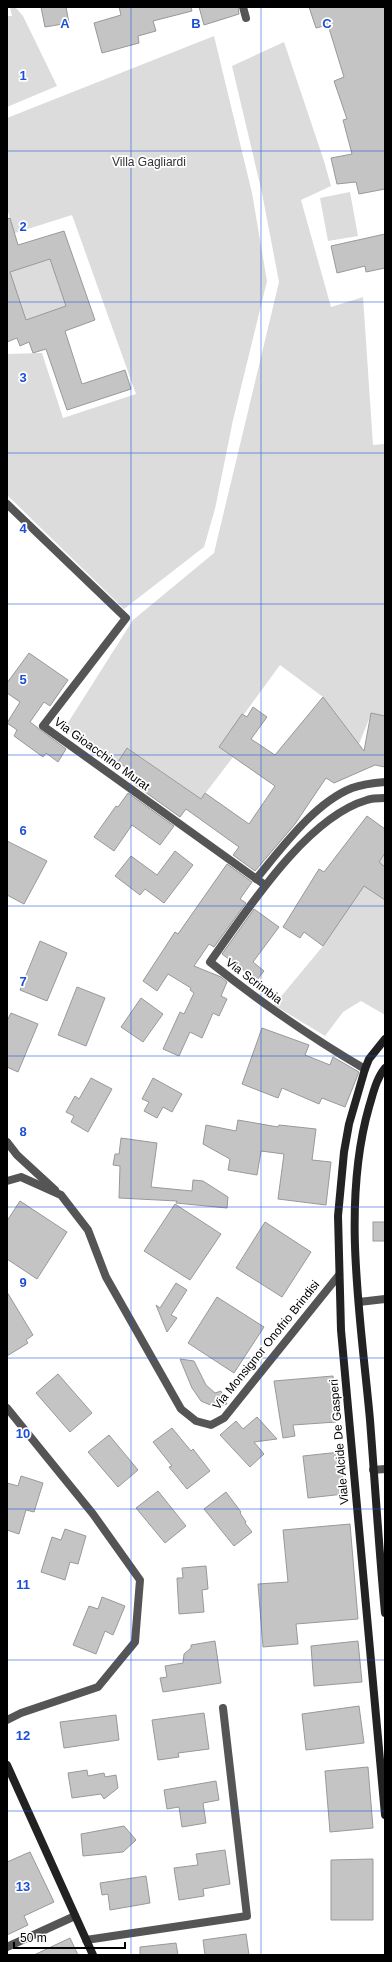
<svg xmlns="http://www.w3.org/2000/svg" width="392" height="1962" viewBox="0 0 392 1962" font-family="Helvetica,sans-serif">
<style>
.green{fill:#dcdcdc}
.building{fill:#c4c4c4;stroke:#999;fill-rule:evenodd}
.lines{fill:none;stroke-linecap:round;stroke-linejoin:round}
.street{stroke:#555;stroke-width:8}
.secondary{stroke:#222;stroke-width:8}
.grid{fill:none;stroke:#1d4ed8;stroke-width:1;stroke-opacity:0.55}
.labels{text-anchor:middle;stroke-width:3.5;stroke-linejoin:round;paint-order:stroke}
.park-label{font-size:12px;fill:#333;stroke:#fff}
.street-label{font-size:12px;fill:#000;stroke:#fff}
.grid-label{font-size:13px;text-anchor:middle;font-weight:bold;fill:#1d4ed8;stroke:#fff;stroke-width:3.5;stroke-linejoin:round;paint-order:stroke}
</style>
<rect width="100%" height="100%" fill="#fff"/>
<g class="green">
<polygon points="10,7 15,7 23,16 57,86 7,107 7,16 12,16"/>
<polygon points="214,36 252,193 267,281 233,420 215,509 204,547 124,609 7,495 7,354 42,353 63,418 136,394 72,215 15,233 10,227 12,224 7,209 7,118"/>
<polygon points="284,42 324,161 331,186 301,200 331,307 363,297 373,445 385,444 385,716 371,714 359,744 323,697 280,665 220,747 233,757 201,799 128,748 118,762 64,729 133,620 214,553 279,282 262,193 232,66"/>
<polygon points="350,192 358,236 328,241 320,198"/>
<polygon points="50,259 66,306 26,320 10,272"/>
<polygon points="385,830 385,1015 361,1001 343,1012 325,1036 274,1005 323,946"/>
</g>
<g class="building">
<polygon points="41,7 66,7 69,23 45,27"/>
<polygon points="119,7 191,7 192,11 153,21 156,31 138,36 139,43 102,53 94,23 121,15"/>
<polygon points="199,7 238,7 239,14 204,25"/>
<polygon points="309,7 385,7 385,189 359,194 356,182 337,184 331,158 352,154 343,120 347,119 334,81 344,77 328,25 316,28"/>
<path d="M10,218L18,245L64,231L95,320L65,331L82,384L125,370L131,389L67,410L46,349L33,353L29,342L20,346L17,338L7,342V219ZM50,259L66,306L26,320L10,272Z"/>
<polygon points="385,234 385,268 366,272 365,266 337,273 331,246"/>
<polygon points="29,653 68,680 50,706 44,702 30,722 66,749 58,762 46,753 43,757 14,736 17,730 7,723 20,702 7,693 7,683"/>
<polygon points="323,697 364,751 371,713 385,716 385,767 375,765 334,783 326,778 295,824 255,871 233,855 239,847 186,809 180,817 134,784 140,777 118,762 127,748 201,799 205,793 249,824 275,786 219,747 242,714 247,717 253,707 267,717 251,739 275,755"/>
<polygon points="128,793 174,826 160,845 132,825 114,851 94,837 116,806 118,807"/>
<polygon points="367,816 385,829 385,853 379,862 385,867 385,900 364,886 323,946 304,932 300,938 283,927 319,869 324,872"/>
<polygon points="7,841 47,861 24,904 7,895"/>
<polygon points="175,851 193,865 164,903 145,889 140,895 115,876 131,856 157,875"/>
<polygon points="227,864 252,882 240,899 246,903 214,947 209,944 194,966 221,977 227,982 221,996 227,999 219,1016 213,1013 202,1038 190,1032 179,1056 163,1049 180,1012 184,1014 194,993 190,990 191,988 168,974 157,991 143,981 175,932 178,934"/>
<polygon points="254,909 279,927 253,962 264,971 257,980 222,954"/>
<polygon points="40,941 67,953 47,1001 20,990"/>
<polygon points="77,987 105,998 86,1046 58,1035"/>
<polygon points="141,998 163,1014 143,1042 121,1027"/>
<polygon points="11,1013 38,1024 18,1072 7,1067 7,1021"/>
<polygon points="262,1028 309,1045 305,1055 330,1065 333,1057 359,1072 345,1107 322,1098 319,1104 282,1088 278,1098 242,1084"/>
<polygon points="91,1078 112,1089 88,1132 71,1122 74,1116 66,1112 75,1096 79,1099"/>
<polygon points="153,1078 182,1094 172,1112 163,1107 157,1118 144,1111 149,1102 142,1099"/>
<polygon points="238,1120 278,1127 279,1125 316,1129 312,1160 331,1162 326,1205 278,1199 284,1154 261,1151 257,1175 228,1170 230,1159 203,1144 206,1125 236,1131"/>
<polygon points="121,1138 157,1143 151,1187 192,1191 193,1180 203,1181 228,1197 227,1208 176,1203 177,1201 119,1198 120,1166 113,1165 115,1154 119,1154"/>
<polygon points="20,1201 67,1232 37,1279 7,1259 7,1221"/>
<polygon points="175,1204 221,1234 190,1280 144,1251"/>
<polygon points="265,1222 311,1252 282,1297 236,1268"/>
<rect x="373" y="1222" width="12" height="19"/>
<polygon points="176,1283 187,1290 171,1315 177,1318 167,1332 156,1305 160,1308"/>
<polygon points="7,1292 33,1335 26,1340 28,1343 7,1356"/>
<polygon points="217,1297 264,1327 234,1373 188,1343"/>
<polygon points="180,1359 194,1361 206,1385 215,1393 221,1391 227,1404 215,1407 201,1401 192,1388"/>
<polygon points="58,1374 92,1413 70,1432 36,1393"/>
<polygon points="333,1376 336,1422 293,1425 295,1436 283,1438 274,1381"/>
<polygon points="257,1417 277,1439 254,1442 264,1454 250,1467 220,1435 236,1421 243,1429"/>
<polygon points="172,1428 191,1451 193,1449 210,1471 187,1489 169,1467 172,1466 153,1442"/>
<polygon points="109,1435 138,1470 118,1487 88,1452"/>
<polygon points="340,1452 344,1494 308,1498 303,1456"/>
<polygon points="21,1476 43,1483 34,1512 26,1510 19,1534 7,1530 7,1483 18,1486"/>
<polygon points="158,1491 186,1526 165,1543 136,1508"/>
<polygon points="226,1492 241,1512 240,1513 246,1522 245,1523 252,1532 234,1546 204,1509"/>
<polygon points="350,1524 358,1619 296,1624 298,1644 263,1647 258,1584 288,1582 283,1530"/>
<polygon points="65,1529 86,1536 78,1564 70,1562 65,1580 41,1572 52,1537 61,1540"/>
<polygon points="206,1566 208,1589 202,1590 204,1612 179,1614 177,1578 183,1578 182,1568"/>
<polygon points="102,1597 125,1606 113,1635 105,1631 96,1654 73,1645 89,1606 98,1609"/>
<polygon points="215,1641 221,1683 163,1692 160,1678 167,1677 165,1666 183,1663 184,1654 191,1648 191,1645"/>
<polygon points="358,1641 362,1682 314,1686 311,1646"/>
<polygon points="359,1706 364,1743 306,1750 302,1714"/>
<polygon points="204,1713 209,1749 178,1753 179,1757 158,1760 152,1720"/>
<polygon points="116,1715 119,1740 64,1748 60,1722"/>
<polygon points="368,1767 373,1828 330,1832 325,1771"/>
<polygon points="87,1770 88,1776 104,1773 105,1777 116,1775 118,1788 104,1799 101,1794 72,1798 68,1773"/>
<polygon points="216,1781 219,1800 203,1803 206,1823 182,1827 179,1807 167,1809 164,1790"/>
<polygon points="124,1826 136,1840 123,1852 83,1856 81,1834"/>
<polygon points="225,1850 230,1884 203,1889 204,1896 179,1900 174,1868 198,1865 196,1854"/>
<polygon points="30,1852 54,1902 24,1916 28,1925 7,1935 7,1862"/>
<polygon points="373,1859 373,1920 331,1920 331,1860"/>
<polygon points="146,1876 150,1903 110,1910 108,1894 102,1895 100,1883"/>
<polygon points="246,1934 249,1955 205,1955 203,1940"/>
<polygon points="70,1938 78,1955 34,1955"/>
<polygon points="176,1943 178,1955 140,1955 140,1947"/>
</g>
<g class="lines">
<g class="street">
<polyline points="243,7 246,18"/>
<polyline points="7,504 126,618 43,726 265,885"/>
<path d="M256,879C281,849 314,803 352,788C363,784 373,783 385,782"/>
<path d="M365,1069C310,1037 259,1001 210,962C246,912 305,818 367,800C372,798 379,798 385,798"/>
<polyline points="7,1142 17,1155 55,1190"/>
<polyline points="7,1181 21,1177 61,1195 88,1230 106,1277 181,1409 196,1421 211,1425 224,1418 339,1275"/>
<polyline points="359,1302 385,1299"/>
<polyline points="7,1408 93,1514 140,1580 135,1642 98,1687 21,1713 7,1720"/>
<polyline points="373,1470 385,1469"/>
<polyline points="86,1940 247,1916 223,1708"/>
<polyline points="7,1947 75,1916"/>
</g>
<g class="secondary">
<polyline points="385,1039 369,1059 365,1069 349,1124 344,1152 338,1216 341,1330 385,1815"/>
<path d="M385,1068C376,1079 373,1094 369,1107C341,1205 361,1320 370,1420C375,1484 379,1549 385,1613"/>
<polyline points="7,1765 93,1955"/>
</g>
</g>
<path class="grid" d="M131,7V1955M261,7V1955M7,151H385M7,302H385M7,453H385M7,604H385M7,755H385M7,906H385M7,1056H385M7,1207H385M7,1358H385M7,1509H385M7,1660H385M7,1811H385"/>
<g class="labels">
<g class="park-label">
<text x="149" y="166">Villa Gagliardi</text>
</g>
<g class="street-label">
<text transform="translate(102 754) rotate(36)" y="4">Via Gioacchino Murat</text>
<text transform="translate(254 981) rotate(37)" y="4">Via Scrimbia</text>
<text transform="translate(266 1345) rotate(-51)" y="4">Via Monsignor Onofrio Brindisi</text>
<text transform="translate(339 1442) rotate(-95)" y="4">Viale Alcide De Gasperi</text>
</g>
</g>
<g class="grid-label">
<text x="65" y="28">A</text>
<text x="196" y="28">B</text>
<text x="327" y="28">C</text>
<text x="23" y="80">1</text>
<text x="23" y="231">2</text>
<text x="23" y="382">3</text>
<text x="23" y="533">4</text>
<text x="23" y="684">5</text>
<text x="23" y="835">6</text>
<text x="23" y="986">7</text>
<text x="23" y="1136">8</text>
<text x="23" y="1287">9</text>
<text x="23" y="1438">10</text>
<text x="23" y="1589">11</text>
<text x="23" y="1740">12</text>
<text x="23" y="1891">13</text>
</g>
<rect width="392" height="1962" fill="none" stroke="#000000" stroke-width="16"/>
<path d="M14 1942v6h111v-6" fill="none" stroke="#000000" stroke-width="2"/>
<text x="20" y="1942" font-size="12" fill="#000000" stroke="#ffffff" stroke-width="3" paint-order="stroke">50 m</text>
</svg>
